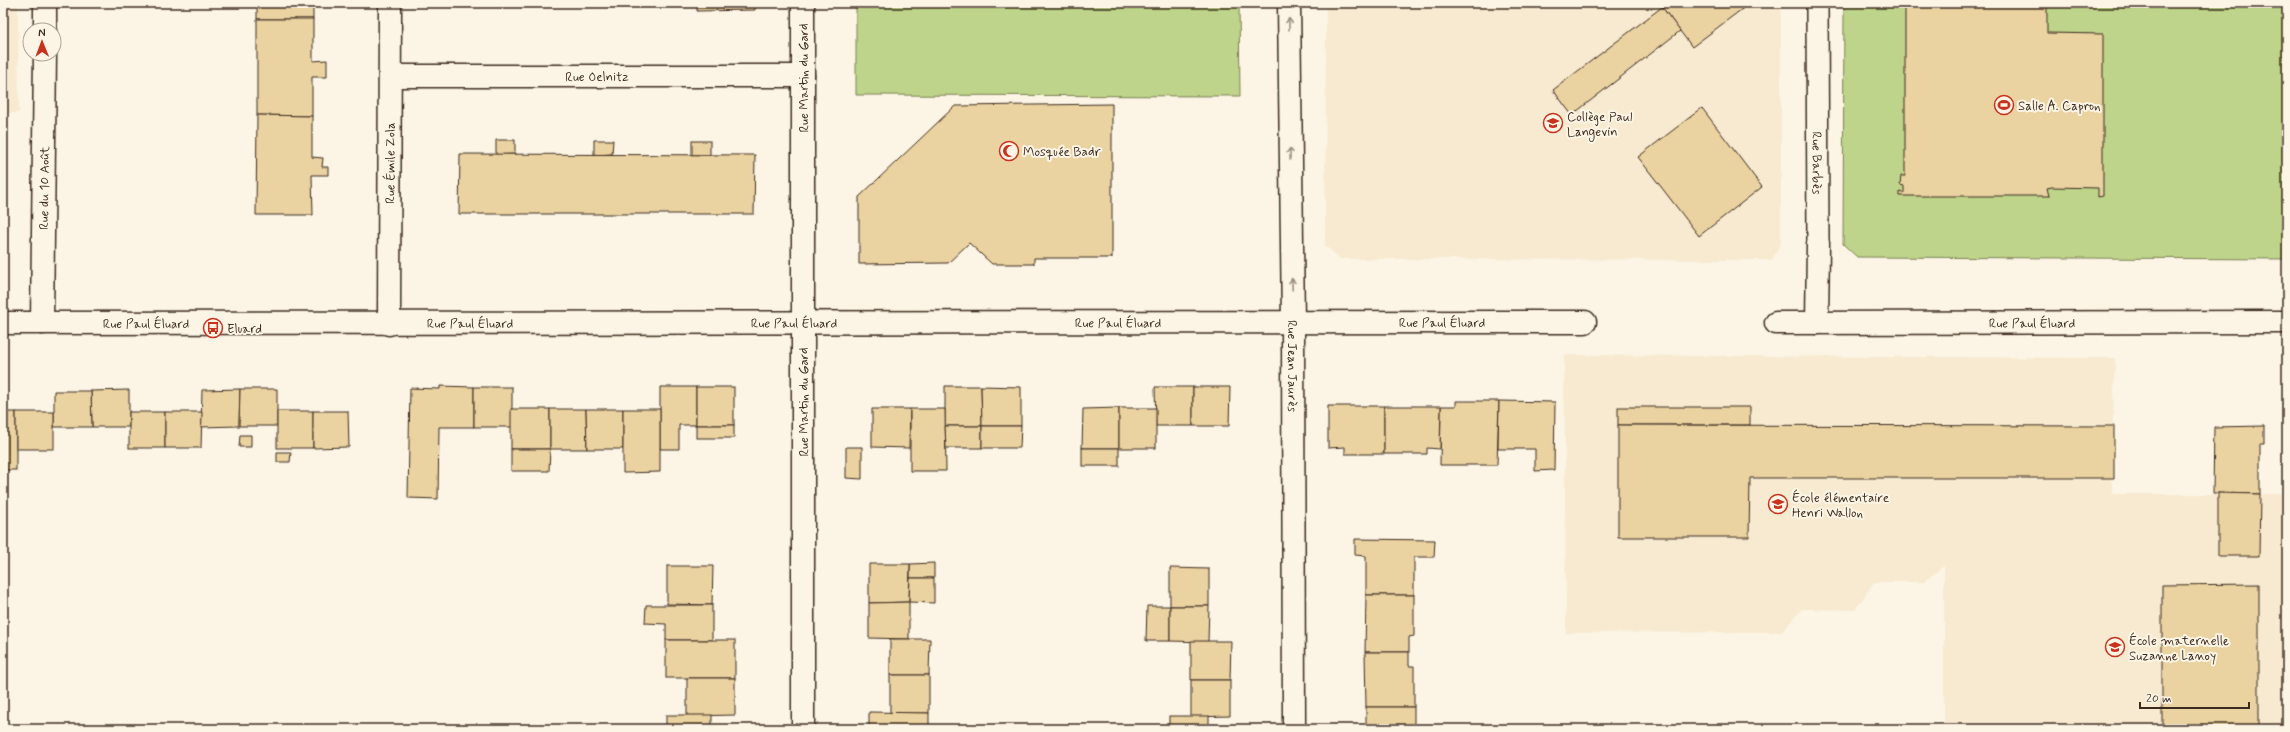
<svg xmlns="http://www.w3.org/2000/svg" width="2290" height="732" viewBox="0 0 2290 732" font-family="Mynerve,sans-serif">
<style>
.built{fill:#f7ead1}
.green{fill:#bed48a;stroke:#7c7f54}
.building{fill:#ead2a1;stroke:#3b2a1e}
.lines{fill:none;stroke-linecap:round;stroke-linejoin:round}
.service-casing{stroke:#3b2a1e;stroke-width:24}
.minor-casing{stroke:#3b2a1e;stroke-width:25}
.service{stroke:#fcf5e5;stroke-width:21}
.minor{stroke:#fcf5e5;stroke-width:22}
.oneway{stroke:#9c9082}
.labels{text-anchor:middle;stroke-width:4;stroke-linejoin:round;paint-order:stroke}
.street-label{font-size:13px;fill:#3b2a1e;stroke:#fcf5e5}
.poi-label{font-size:13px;fill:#3b2a1e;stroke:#fcf5e5;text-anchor:start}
</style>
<rect width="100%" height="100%" fill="#fcf5e5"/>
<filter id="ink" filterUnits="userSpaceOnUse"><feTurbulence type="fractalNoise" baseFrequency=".025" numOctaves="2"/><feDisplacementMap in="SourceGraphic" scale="8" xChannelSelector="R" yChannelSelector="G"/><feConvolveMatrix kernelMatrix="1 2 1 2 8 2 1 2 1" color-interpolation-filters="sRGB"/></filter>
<g filter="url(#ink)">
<g class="built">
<polygon points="3,3 18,3 19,113 3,113"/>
<polygon points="1326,3 1781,3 1781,243 1772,260 1340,259 1325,246"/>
<polygon points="1564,355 2115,358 2111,478 2113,494 2287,494 2287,729 1944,729 1944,566 1924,582 1874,582 1855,610 1802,609 1782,632 1566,633"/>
</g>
<g class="green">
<polygon points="856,3 1239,3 1240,96 856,95"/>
<polygon points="1844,3 2287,3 2287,259 1857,257 1843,244"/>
</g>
<g class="building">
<rect x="257" y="3" width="56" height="16"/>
<polygon points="697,3 755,3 755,10 697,11"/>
<polygon points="1667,3 1750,3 1692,47 1662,7"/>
<polygon points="1905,3 2047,3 2047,33 2103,34 2103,196 2098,197 2098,188 2052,187 2047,188 2049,196 1900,196 1900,192 1904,193 1904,186 1900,185 1901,176 1905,176"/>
<polygon points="1662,7 1680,31 1572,115 1553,90"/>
<polygon points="257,19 313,19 313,61 327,60 327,77 312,77 312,116 257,115"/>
<polygon points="1112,104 1112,258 1034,258 1034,264 992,264 969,243 948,263 859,264 859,197 955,106"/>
<polygon points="1702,108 1762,187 1699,236 1638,157"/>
<polygon points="257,115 312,116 312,157 323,158 322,167 328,167 328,175 312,175 313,215 256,215"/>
<polygon points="496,140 515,140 515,154 496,155"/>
<polygon points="594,140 613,140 612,154 594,155"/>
<rect x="692" y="141" width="18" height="14"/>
<polygon points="460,154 755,155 754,214 459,214"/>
<polygon points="440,386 474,387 474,427 439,427 438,499 408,498 410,388 440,389"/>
<polygon points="945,386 981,386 982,426 945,426"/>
<polygon points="981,386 1021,387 1021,426 982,426"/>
<rect x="474" y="387" width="38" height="40"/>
<polygon points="660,387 696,387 696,425 679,425 679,449 660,449"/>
<rect x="696" y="387" width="38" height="38"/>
<polygon points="1155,387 1193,387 1193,426 1156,426"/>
<polygon points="1193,387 1230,387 1229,426 1193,426"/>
<polygon points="240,389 239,426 201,427 202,390"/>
<polygon points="240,389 277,389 277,426 239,426"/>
<polygon points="129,390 129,427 92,427 91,391"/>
<polygon points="54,391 91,391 92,427 54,427"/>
<polygon points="1456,401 1499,401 1497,465 1440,465 1441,406 1456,406"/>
<polygon points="1499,401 1555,402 1554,470 1535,471 1535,449 1498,449"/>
<polygon points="1328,406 1384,406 1384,454 1345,454 1345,447 1328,448"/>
<polygon points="1384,406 1441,406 1440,449 1427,448 1427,454 1384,454"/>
<rect x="1618" y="407" width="132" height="18"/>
<polygon points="1119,408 1119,448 1082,448 1083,409"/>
<rect x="1119" y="408" width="37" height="40"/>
<rect x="511" y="409" width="39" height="40"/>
<polygon points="550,409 586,409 587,449 550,449"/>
<polygon points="586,409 623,409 623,449 587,449"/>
<polygon points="623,409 660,409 660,472 623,473"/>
<polygon points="872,409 910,409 909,448 872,447"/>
<polygon points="910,409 945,409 946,471 910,471"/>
<rect x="277" y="411" width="36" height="37"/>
<polygon points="313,411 348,411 349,447 313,448"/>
<rect x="3" y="412" width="13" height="58"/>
<rect x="16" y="412" width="38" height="37"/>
<rect x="129" y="412" width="36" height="36"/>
<polygon points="165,412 202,412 201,448 165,448"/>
<rect x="696" y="425" width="38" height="13"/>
<polygon points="1618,425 2114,426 2114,478 1750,478 1749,537 1618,537"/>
<polygon points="945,426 982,426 982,448 946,448"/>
<polygon points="982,426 1021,426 1020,448 982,448"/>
<polygon points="2264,426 2264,444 2260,444 2260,494 2213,493 2214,427"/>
<polygon points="240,435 251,435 251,447 239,447"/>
<polygon points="846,447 862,447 862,479 846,478"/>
<rect x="1082" y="448" width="37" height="18"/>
<polygon points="511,449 550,449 549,471 511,471"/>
<polygon points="277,452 291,452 290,462 277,462"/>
<polygon points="2218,493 2260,494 2259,556 2218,556"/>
<polygon points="1355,539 1435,540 1434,557 1414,557 1414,595 1366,595 1366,556 1355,555"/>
<polygon points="934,563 934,578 910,578 910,564"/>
<polygon points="869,564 910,564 909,602 869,603"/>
<polygon points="667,566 713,566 712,605 667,604"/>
<polygon points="1170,568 1209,569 1209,606 1170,606"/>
<polygon points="910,578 934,578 934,603 909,602"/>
<polygon points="2259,584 2259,729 2162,729 2162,585"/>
<polygon points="1366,595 1414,595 1414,636 1409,637 1409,652 1365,652"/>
<polygon points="909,602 909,639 869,638 869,603"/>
<polygon points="646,605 712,605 712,640 666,640 666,624 645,623"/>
<polygon points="1147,606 1170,606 1170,641 1146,641"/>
<polygon points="1170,606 1209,606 1208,642 1170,641"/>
<polygon points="890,639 930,639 929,675 890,675"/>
<rect x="666" y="640" width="69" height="38"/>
<polygon points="1191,641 1231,641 1230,680 1191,680"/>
<polygon points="1365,652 1409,652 1409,666 1414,666 1414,707 1366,707"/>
<rect x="890" y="675" width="39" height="38"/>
<polygon points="687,678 735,678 735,715 687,716"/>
<polygon points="1191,680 1230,680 1230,716 1191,717"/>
<rect x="1366" y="707" width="48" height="22"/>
<polygon points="869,712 929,713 929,729 869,729"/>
<rect x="666" y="715" width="46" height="14"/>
<rect x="1169" y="716" width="40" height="13"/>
</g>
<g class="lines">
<g class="service-casing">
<g id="service">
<path id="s1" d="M1817,3L1818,244"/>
</g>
</g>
<g class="minor-casing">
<g id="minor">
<path id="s2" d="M1289,3L1293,323L1294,729"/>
<polyline points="45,30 45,3"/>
<path id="s3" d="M390,76H803"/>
<path id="s4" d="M3,323L1585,322"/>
<path id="s5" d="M42,323L45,54"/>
<path id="s6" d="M1776,323L2287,322"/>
<polyline points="1817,323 1818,244"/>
<path id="s7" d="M389,324L390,3"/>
<polyline points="803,729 803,3"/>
</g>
</g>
<use href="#service" class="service"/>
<use href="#minor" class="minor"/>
</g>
<defs><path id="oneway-shaft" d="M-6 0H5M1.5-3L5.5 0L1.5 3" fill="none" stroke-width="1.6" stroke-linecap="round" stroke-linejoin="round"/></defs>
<g class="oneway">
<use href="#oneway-shaft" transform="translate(1289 24) rotate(-90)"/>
<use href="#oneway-shaft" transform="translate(1290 154) rotate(-91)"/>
<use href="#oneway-shaft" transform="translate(1292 284) rotate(-92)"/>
</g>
</g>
<defs>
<g id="stadium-ring" transform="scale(1)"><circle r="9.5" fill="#fcf5e5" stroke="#c8321e" stroke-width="1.5"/><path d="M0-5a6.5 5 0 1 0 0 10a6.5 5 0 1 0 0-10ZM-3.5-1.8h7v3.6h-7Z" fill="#c8321e"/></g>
<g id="school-ring" transform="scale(1)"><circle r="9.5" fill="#fcf5e5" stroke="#c8321e" stroke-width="1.5"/><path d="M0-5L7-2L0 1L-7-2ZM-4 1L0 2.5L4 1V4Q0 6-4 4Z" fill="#c8321e"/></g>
<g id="mosque-ring" transform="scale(1)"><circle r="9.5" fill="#fcf5e5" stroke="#c8321e" stroke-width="1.5"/><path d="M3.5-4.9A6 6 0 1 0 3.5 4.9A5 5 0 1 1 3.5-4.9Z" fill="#c8321e"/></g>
<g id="bus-ring" transform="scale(1)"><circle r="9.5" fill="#fcf5e5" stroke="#c8321e" stroke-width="1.5"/><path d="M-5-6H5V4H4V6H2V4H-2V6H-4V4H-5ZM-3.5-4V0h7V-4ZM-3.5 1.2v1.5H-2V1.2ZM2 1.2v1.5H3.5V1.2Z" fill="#c8321e"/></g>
</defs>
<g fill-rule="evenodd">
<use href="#stadium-ring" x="2004" y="105"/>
<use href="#school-ring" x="1553" y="123"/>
<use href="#mosque-ring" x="1009" y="151"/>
<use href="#bus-ring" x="213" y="328"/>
<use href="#school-ring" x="1778" y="504"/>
<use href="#school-ring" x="2115" y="647"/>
</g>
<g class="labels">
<g class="street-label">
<text dy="5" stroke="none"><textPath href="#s3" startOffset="207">Rue Oelnitz</textPath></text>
<text transform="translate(803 78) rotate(-90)" y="5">Rue Martin du Gard</text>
<text dy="5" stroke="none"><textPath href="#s7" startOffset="161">Rue Émile Zola</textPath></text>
<text dy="5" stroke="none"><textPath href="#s1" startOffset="160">Rue Barbès</textPath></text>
<text dy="5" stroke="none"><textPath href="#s5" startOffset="135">Rue du 10 Août</textPath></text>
<text dy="5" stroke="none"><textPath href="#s4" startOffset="1439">Rue Paul Éluard</textPath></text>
<text dy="5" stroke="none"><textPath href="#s4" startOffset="143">Rue Paul Éluard</textPath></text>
<text dy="5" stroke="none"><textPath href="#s4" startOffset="467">Rue Paul Éluard</textPath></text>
<text dy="5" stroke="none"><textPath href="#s4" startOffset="791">Rue Paul Éluard</textPath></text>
<text dy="5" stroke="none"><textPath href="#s4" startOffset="1115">Rue Paul Éluard</textPath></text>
<text dy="5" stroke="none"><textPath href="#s6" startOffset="256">Rue Paul Éluard</textPath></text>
<text dy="5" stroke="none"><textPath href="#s2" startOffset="363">Rue Jean Jaurès</textPath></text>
<text transform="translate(803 402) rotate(-90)" y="5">Rue Martin du Gard</text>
</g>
<g class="poi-label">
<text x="2018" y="110">Salle A. Capron</text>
<text x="1567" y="121">Collège Paul<tspan x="1567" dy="15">Langevin</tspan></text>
<text x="1023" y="156">Mosquée Badr</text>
<text x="227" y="333">Eluard</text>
<text x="1792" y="502">École élémentaire<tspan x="1792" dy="15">Henri Wallon</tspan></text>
<text x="2129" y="645">École maternelle<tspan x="2129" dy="15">Suzanne Lanoy</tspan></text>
</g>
</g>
<rect width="2290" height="732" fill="none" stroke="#fcf5e5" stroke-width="16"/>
<rect x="8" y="8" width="2274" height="716" fill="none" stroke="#3b2a1e" stroke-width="1.5" filter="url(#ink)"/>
<g transform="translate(42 42) rotate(359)"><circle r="19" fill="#fcf5e5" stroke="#afa495"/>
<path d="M0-3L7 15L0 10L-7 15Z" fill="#c8321e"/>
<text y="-6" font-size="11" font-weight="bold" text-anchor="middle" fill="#3b2a1e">N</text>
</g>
<path d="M2140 702v6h109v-6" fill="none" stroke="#3b2a1e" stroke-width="2"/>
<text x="2146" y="702" font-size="12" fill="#3b2a1e" stroke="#fcf5e5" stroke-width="3" paint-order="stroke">20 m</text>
</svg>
